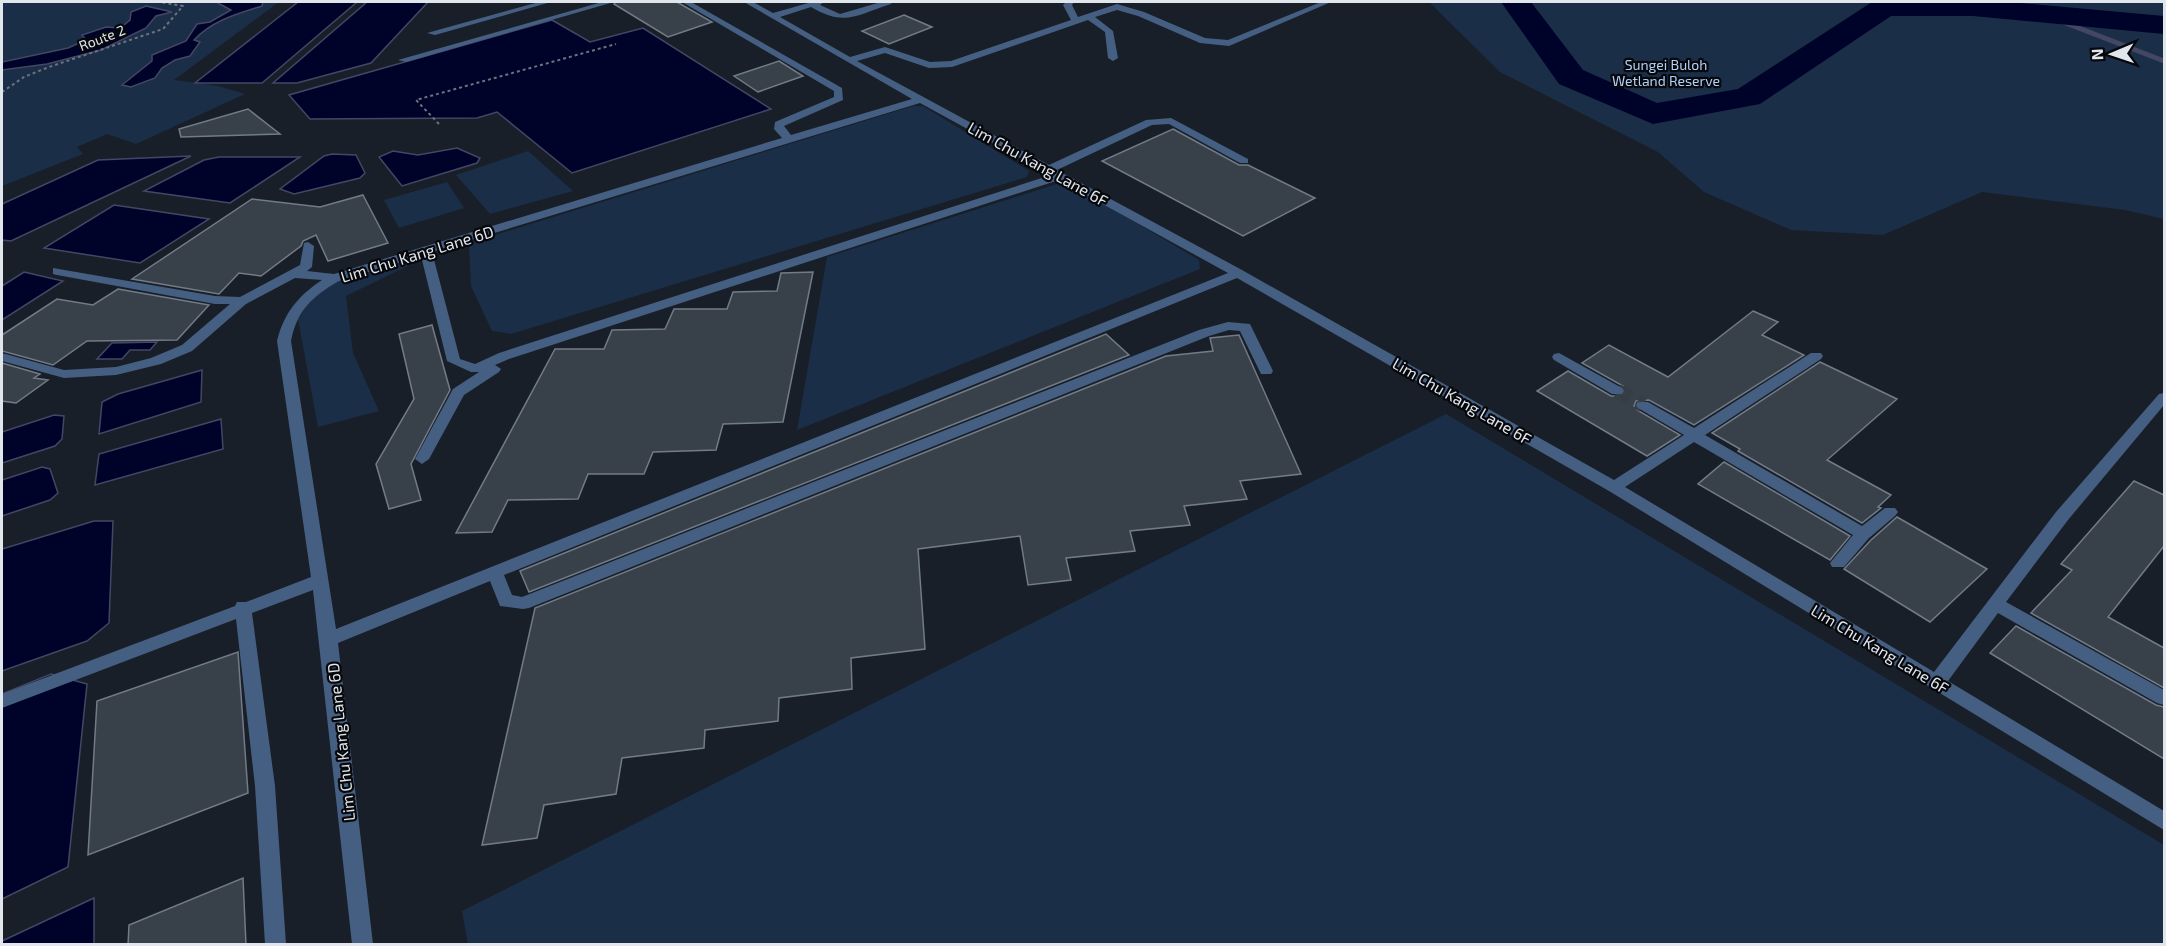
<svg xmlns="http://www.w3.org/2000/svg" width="2166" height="946" viewBox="0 0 2166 946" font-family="'Exo 2',sans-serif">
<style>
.green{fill:#1b2e48}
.water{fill:#000329;stroke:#444764;stroke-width:1.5}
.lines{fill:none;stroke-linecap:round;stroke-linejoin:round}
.stream{stroke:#444764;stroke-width:5}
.river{fill:#000329;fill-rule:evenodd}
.building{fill:#38404a;stroke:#727b86;stroke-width:1.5}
.minor-tunnel{stroke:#363d45;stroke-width:15;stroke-dasharray:15 8;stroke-linecap:butt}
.path{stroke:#6d737b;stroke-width:2;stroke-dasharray:3 3;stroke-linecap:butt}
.minor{fill:#455f82;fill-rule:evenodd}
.labels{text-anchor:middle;stroke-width:4.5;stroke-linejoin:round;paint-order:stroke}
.far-street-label{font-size:14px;fill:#e1e6ec;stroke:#06080c}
.far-park-label{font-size:14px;fill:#b1d0fa;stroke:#06080c}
.street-label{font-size:16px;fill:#e1e6ec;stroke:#06080c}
</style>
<rect width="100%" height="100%" fill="#181f28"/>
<g class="green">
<polygon points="2,2 279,2 174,80 218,86 245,94 136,144 107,134 77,147 83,154 2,186"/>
<polygon points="1429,2 2164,2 2164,219 2125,210 1982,192 1883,235 1791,230 1704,192 1658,152 1500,72"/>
<polygon points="913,106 923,106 1029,171 1027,177 511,334 492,331 471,286 469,243"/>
<polygon points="528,151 573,191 490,214 456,175"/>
<polygon points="1066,181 1199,260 1200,269 797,430 827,257"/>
<polygon points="447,182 464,208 399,228 384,200"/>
<polygon points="411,256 416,262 346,296 353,353 379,411 318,427 298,319 315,293 346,275"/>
<polygon points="1446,414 2164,845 2164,944 468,944 462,911"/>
</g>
<g class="water">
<path d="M220,2H263L262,6C237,14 213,20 194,40L200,42L190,56L175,60L162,68L155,78L131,87L122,85L152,61V55L186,41L197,24L210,22L231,10L218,3Z"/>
<polygon points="298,2 357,2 262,83 195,83"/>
<polygon points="367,2 428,2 371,63 297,83 273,83"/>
<polygon points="146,6 172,12 156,16 146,28 101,50 47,64 2,70 2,62 68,48 86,40 82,35 106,27 120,28 130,20 131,12"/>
<polygon points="552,20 590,42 643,28 771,109 572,173 497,112 477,118 310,119 289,95"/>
<polygon points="457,148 480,158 477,163 402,186 379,157 393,151 418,155"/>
<polygon points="332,154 356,155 365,173 360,178 294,194 280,189 324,156"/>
<polygon points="191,156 11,241 2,240 2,204 98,160"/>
<polygon points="219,157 300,157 230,203 144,191 204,160"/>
<polygon points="114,205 209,219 140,263 44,248"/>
<polygon points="24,272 63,281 2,320 2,286"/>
<polygon points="157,342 150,350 130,350 122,359 97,359 112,343"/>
<polygon points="202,370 201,402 99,434 102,402 118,394"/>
<polygon points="54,415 64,416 62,439 55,446 2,463 2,432"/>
<polygon points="221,419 223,449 95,485 99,454"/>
<polygon points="42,467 50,469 58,493 50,500 2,516 2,480"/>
<polygon points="94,521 113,521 109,623 87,641 2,671 2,549"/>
<polygon points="51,674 87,684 68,867 2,899 2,694"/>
<polygon points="94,898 94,944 2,944 2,941"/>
</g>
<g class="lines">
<polyline class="stream" points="2045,15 2164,61"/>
<polygon class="river" points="1501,2 1531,2 1583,70 1657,103 1738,89 1872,2 2009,2 2164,16 2164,34 1973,16 1891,16 1760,104 1653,124 1559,84"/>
</g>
<g class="building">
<polygon points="616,2 677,2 712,22 668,37 614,4"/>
<polygon points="904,15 932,27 889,44 862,31"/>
<polygon points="779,61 803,76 758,92 734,76"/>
<polygon points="248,109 280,134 181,137 179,129"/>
<polygon points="1173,129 1239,165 1248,165 1315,198 1243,236 1102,161"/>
<polygon points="363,195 388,243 328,261 316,235 303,241 301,246 261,276 239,273 219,294 132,279 252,199 320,207"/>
<polygon points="813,272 783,422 723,424 716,450 653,452 644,474 588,474 578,499 508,500 492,532 456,533 555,349 604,349 612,330 665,329 674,309 727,309 733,292 777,291 781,273"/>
<polygon points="118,289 209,305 177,340 87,341 53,365 2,351 2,335 57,299 93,305"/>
<polygon points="1753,311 1778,322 1762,335 1804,355 1694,425 1649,400 1636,401 1634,406 1637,410 1680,435 1647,456 1537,391 1568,371 1611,396 1622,396 1626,392 1623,386 1582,363 1609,345 1668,377"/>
<polygon points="432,325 450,390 411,464 421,500 389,509 376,464 414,399 399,334"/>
<polygon points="1106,334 1129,355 529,592 520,571"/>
<polygon points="1239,335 1301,474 1240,481 1247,499 1184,506 1190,525 1130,531 1135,551 1066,558 1071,580 1028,585 1020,536 918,549 925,649 851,658 852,689 779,698 778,721 705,730 704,748 622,758 616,794 544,805 537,838 482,845 535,608 1166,356 1213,351 1210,338"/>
<polygon points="1820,362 1897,399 1827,460 1891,495 1878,507 1881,508 1862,523 1738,451 1740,449 1712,433"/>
<polygon points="2,363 40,374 34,378 48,380 16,403 2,401"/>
<polygon points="1724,462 1850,536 1830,560 1698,484"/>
<polygon points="2134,481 2164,495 2164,546 2108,617 2164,648 2164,688 2031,613 2072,570 2061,564"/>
<polygon points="1897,517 1987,569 1930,622 1844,569 1871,540"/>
<polygon points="2016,626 2156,705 2164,707 2164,759 1990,653"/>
<polygon points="238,652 248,793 88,855 97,701"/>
<polygon points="243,878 246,945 128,945 129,925"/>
</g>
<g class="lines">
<polyline class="minor-tunnel" points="1617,391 1643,405"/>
<g class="path">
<polyline points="2,92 24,77 49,67 163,29 183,6 160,2"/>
<polyline points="439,124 416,100 616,44"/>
</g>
<g class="minor">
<polygon points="539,2 551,2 435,35 427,33"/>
<polygon points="602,2 614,2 406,62 398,60"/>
<path d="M682,2H691L842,88L843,100L784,126L791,135L912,99L744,2H753L773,13L812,2H824L820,5L840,14L881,2H892L891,4C856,15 845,27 811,7L780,17L850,57L885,47L930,62L951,61L1071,20L1063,5L1066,2H1074L1072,5L1078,17L1117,4L1144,12L1205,38L1228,40L1321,2H1331L1229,46L1200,43L1138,16L1117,10L1095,17L1113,31L1118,58L1113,61L1108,58L1105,32L1088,20L952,67L929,68L885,53L857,61L1049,165L1146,120L1171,118L1248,159V163H1240L1169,124L1152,125L1057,170L1242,270L1614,480L1684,435L1638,408L1636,405L1638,402H1648L1694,428L1811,353H1821L1823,356L1821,359L1705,435L1862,526L1885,508H1895L1898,512L1895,516L1869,538L1844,567H1832L1830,563L1853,535L1694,442L1625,487L1934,672L2056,512L2159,394L2164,393V405L2068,520L2006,602L2164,690V705L2157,703L1998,613L1948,681L2164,811V830L1609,491L1237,278L504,575L512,595L522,597L1199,330L1228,322L1250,324L1273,371L1271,374H1261L1240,331L1229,330L1209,336L529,608L523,609L500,606L490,581L338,643L373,944H352L313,590L252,613L275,786L286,944H265L255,786L236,619L2,708V694L235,606L237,602H246L311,577L277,341C284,313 298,296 322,280L295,278L246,304L192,351L161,364L116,375L64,378L2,361V353L64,370L116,367L151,358L182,345L230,304H215L57,275L53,274V268L215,296L240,297L300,265L304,243L308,242L314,246L312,267L307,271L334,274L782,138L774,129L775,122L834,97V91ZM920,103L1051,175L499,353L475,364L460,359L432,252ZM1059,180L1228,273L336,629L291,341C297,310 313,296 339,281L421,256L447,361L471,372H479L453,389L415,459L422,464L429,459L464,395L499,372L501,369L495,365L509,359Z"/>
<polygon points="1559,353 1622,388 1624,391 1622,394 1612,394 1554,360 1552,357 1554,354"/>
</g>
</g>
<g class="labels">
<g class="far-street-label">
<text transform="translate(102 38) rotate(-21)" y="5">Route 2</text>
</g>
<g class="far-park-label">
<text x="1666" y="70">Sungei Buloh<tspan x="1666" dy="16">Wetland Reserve</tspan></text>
</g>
<g class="street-label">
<text transform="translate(1038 164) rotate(29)" y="6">Lim Chu Kang Lane 6F</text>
<text transform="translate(417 254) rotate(-17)" y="6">Lim Chu Kang Lane 6D</text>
<text transform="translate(1462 401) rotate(30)" y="6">Lim Chu Kang Lane 6F</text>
<text transform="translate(1880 649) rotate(31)" y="6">Lim Chu Kang Lane 6F</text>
<text transform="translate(341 742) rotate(-96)" y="6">Lim Chu Kang Lane 6D</text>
</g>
</g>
<rect width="2166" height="946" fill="none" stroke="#e1e6ec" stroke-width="6"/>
<g transform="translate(2112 54) rotate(268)" stroke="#06080c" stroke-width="4.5" paint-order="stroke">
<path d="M0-4.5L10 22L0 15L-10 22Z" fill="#e1e6ec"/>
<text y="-9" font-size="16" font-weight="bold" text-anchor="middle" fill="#e1e6ec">N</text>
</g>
</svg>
